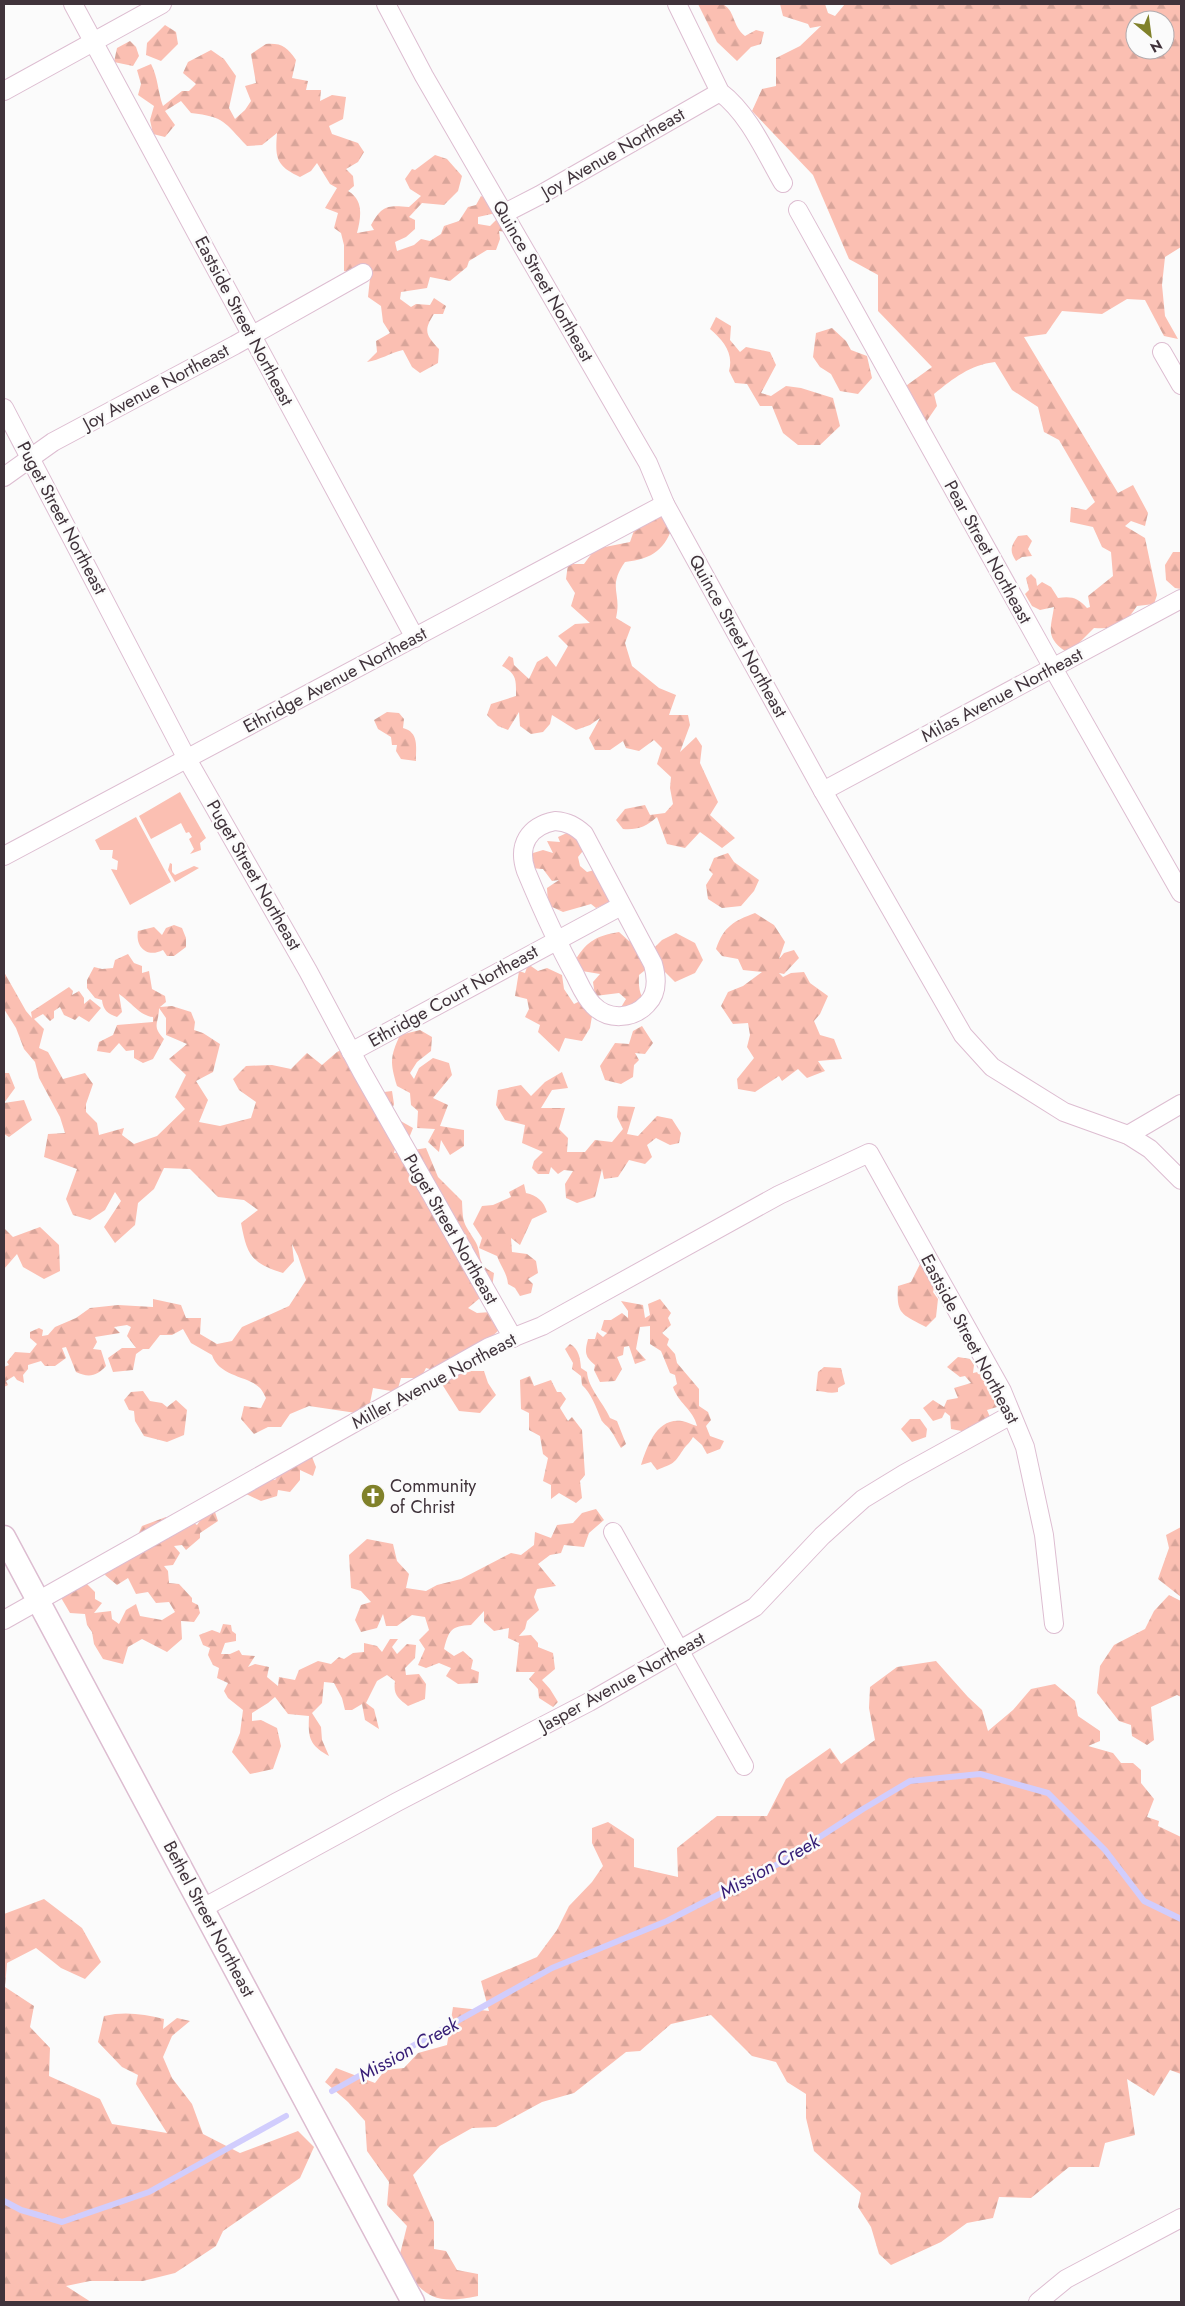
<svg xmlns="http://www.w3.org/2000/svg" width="1185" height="2306" viewBox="0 0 1185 2306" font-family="Jost,sans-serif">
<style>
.grass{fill:#fbbfb2}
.forest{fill:url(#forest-firs);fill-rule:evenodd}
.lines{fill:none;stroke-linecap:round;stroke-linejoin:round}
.stream{stroke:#d1cdfd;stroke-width:6}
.minor-casing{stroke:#ddbdd1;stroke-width:20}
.tertiary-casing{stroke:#ddbdd1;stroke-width:25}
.minor{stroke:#fff;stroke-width:18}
.tertiary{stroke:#fff;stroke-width:22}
.labels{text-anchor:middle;stroke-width:5;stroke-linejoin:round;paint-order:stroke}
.street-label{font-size:18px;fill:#40333b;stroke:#fbfbfb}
.poi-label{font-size:18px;fill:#40333b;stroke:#fbfbfb;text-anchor:start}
.water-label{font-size:19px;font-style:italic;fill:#361d76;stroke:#fbfbfb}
</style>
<defs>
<pattern id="forest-firs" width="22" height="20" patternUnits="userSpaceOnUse" patternTransform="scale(1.25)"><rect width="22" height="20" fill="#fbbfb2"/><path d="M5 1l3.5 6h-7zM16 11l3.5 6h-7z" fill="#d8a59a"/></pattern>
</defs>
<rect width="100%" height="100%" fill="#fbfbfb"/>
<g class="grass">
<polygon points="180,792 206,838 200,843 201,850 190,854 194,849 189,839 192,837 189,832 186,833 181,823 151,839 139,816"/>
<polygon points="136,817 171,882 130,905 111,869 117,870 118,861 112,858 113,850 100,850 95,840"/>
<polygon points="170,863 172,864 172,872 175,875 194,866 199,868 175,882 168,870"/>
</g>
<g class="forest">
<path d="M698,4C705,4 716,2 722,4C735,9 732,26 745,36L756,30L764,32L761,44L751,47L737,61L717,42Z"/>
<path d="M780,4H825L828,13L835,16L845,4H1181V247L1165,257L1162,285L1165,316L1178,339L1164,336L1145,300L1127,299L1102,314L1062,311L1046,334L1024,337L1118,493L1133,485L1148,513L1145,526L1131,521L1125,526L1145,538L1157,595L1154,604L1137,606C1125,624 1116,630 1094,628L1076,646L1065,651C1045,637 1051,628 1054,607L1040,610L1032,606L1025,594L1029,590L1026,578L1031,574L1036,579L1037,586L1042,582L1051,587L1058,598C1072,596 1078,598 1087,608L1090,607L1088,596L1113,576L1111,552L1102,547L1093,527L1070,522L1071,507L1086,510L1095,502L1059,440L1044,432L1038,407L1012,390L995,362C970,365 954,378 934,394L937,406L924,425L903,388L932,367L878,311V275L849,259L813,175L752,111L762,89L776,86V58L800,46L821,26L810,28L808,24L783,16ZM1135,20H1165V50H1135Z"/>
<polygon points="165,25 176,32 178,44 161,61 146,55 147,43"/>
<polygon points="130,41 136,47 139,56 133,66 114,62 117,48"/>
<path d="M266,44C282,43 287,47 296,60L292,78L308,81L306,90H321L320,101L332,95L346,97L343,119L329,126L332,134L358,143L364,152L358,162L346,169L353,176L354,186L348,191C364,200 361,217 357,233L374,230L371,225C382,205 388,205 409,207L421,196L410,189L405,179L412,169L415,170L435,155L447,159L462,176L458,191L444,205L422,203L409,217L415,220V229L406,237L395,242L397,251L414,245L421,239L430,241L441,234L444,226L459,221L468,207L476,205L481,196L494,202L496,213L478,217V224L490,226L499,217L507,232L499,231L500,239L496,250H487L469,261L467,267L450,281L430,277L427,288L401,292L400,299L411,307L416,304L430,305L434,298L446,306L443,314H434C423,331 426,335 439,349L438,363L420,373L412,367L403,350C390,353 380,360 367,362L377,352L376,341L390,333L383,322L381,306L368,297L370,278L344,271V245L341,233L334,228L338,213L325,208L337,188L330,184L317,163L311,171L300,177C276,166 275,158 277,133L262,145L247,146C224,122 225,117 191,113L181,101L165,111L175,125L165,137L153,134L150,120L154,106L138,95L141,84L137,70L151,64C158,77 158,93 163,106L182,91H189L196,84L183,73L188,62L211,50L224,59L236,76L229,108L235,119L245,110L251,101L245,86L256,83L251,54Z"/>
<path d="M716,317L731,326L730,340L740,352L746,347L770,352L776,365L761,393L771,396L786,386L801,388L833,398L840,426L820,445H798L783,433L772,406H760L747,384L735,383L729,371C734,353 723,340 710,329Z"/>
<polygon points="832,328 846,341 851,350 867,356 872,378 858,394 840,391 831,374 820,367 813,357 816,333"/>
<path d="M658,514L674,522C666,549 653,559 625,562C607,588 622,592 616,618L631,627L625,643L632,666L659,688L676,695L669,715H688L690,725L680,752L696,737L702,746L700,763L718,802L710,815L735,838L722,848L700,832L685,848L667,844L657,817C646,827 637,830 623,829L616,820L625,809L645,805L650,815L665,813L673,804L670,788L671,777L657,764L662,748L654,740L639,751L626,748L623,741L610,750H595L589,738L600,718L590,725L576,730L552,715L550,724L543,732L531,734L520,726L519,712L508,730L498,726L487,715L491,704L516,696C516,680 517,674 502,666L509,656L513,658L514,665L529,679L537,662L547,656L556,667L568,646L558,636L575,624L590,623L571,606L575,593L566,579L568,564H584L595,549L630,542L638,519Z"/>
<path d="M1027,535L1032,541L1028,549L1032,556L1022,557L1016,561C1009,551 1011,546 1018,536Z"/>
<polygon points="1173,552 1180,552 1181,555 1181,589 1175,588 1166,580 1165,565"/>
<path d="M387,712L399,713L404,719L403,728C419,732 416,747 416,761L401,759L396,751L397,745H392L391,737L378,729L374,720Z"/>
<polygon points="569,832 587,846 578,857 580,866 587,872 598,869 610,879 605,892 611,894 609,903 596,908 591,904 563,912 548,905 547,888 559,880 552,881 543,869 529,868 533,853 543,850 553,853 547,841 560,842 558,837"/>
<polygon points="728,853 734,862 759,880 754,891 741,906 722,908 708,899 706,885 713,874 709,870 714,858"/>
<path d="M755,913L774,925L785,942L779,959L784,953L794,950L799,958L784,974L779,973L783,977L791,973L804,972L810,983L828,996L820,1014L814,1021L820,1035L834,1039L842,1059L818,1061L825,1071L807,1078L798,1069L782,1081L779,1076L755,1092L738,1089L737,1079L754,1058L747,1047L750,1035L748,1023L733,1024L721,1006L728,992L743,986L762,972L743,970L738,959L722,956L716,949C724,926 734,921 755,913Z"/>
<path d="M174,925L182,928L186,938V947L174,956H167L163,950C148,958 135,948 138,931L154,927L162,935L166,928Z"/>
<path d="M619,932L629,941L649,948V967L639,975C638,993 641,998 654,1010L632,1023L617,1014L626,999L619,993L595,996L593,982L600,974L582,971L576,959C588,940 597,936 619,932Z"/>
<polygon points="676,933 695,943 703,960 695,973 675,982 659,966 652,950 662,940"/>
<path d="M128,954L134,963L142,966V973L149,971L152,989L165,996L166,1002L160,1007L172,1006L191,1012L195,1022L194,1030L203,1033L220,1044L213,1072L196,1081L208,1100L199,1122L220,1126L251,1118L256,1102L239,1090L233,1079L246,1066L272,1065L291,1069L307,1053L322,1065L337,1052L353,1044L367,1061L362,1072L368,1094L392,1091L394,1104L390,1115L413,1128L409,1138L396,1145L394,1153L426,1148L438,1177L462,1201C463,1225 463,1221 475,1241C483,1254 475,1264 494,1273L492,1288L468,1308L477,1313L504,1311L500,1329L485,1343L470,1371H484L488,1383L496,1395L480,1413L459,1411L433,1370L426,1368L421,1378H401L397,1392L373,1388L370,1403L356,1413L309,1406L290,1414L281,1427H268L254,1434L241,1419L244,1406L261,1408L266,1398C264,1395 263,1391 260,1388C249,1376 219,1377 212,1355L191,1343L183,1329L172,1335H160L149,1349H143L136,1354L133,1370L113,1372L108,1358L122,1348H136L127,1336L131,1327L127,1325L114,1327L120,1333L95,1337L97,1342L93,1349L101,1350L106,1366C97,1376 89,1378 76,1372L66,1347L62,1348L66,1358L55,1366H45L41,1361L28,1365V1369L23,1375L24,1383L17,1380L14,1376L6,1381L8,1385L4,1387V1367L9,1365L7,1362L15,1352L30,1353L37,1344L30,1338V1332L39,1328L43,1330L42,1336L48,1335L55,1327L76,1318L90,1308L118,1305L153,1307V1299L181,1305L186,1318H201L200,1334L217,1344L232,1341L242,1327L289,1306L306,1280L298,1256L292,1244L294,1261L283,1273C251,1263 247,1255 241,1223L258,1210L244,1200L218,1197L190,1169L164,1168L154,1189L138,1203L135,1225L115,1243L104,1227L121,1201L115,1192L105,1210L90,1220L73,1215L66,1199L77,1169L44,1157L48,1134L65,1133L60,1117L39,1078L35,1062L24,1049L16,1028L4,1009V972L26,1011L32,1018L31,1012L69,987L73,991L72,995L79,991L84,998V1004L90,999L101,1008L89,1022L79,1016L75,1020L64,1015L60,1007L54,1011V1018L50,1021L43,1014L34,1019L44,1029L39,1048L48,1052L63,1079L85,1073L93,1084L86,1104V1112L97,1123L99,1135L124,1128L122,1135L134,1144L157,1136L185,1109L175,1097L186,1075L169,1059L187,1044L166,1035V1018L159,1008C159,1024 151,1025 164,1039L153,1059L143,1063L134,1058V1050L126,1051L119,1043L110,1053L97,1051L99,1042L113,1035L117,1025L153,1022V1017C140,1016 130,1001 119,994L122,1012L117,1017C108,1014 103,1010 102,1000L95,998L87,988V980L94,967L102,969L113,968L115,960Z"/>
<polygon points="528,964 538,971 547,968 562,975 564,989 574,1004 582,1000 593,1010 590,1028 582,1041 565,1038 559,1052 538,1032 540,1025 525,1017 529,1009 527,999 515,996 519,971 525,973"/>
<polygon points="642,1026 653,1043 645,1054 635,1053 639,1060 634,1065 633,1077 621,1084 605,1080 600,1066 615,1043 629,1044 633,1031"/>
<path d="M420,1030L432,1037L431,1051L417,1062L410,1073L414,1079L419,1068L433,1058L449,1063L452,1075L433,1098L448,1105L440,1126L464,1130V1146L450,1155L441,1140L439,1152L428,1142L435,1129L417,1128L418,1111L411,1105L410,1093L397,1086C390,1062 390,1057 400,1035Z"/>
<polygon points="562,1072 568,1088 552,1090 541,1108 565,1108 559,1129 568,1138 567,1152 585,1152 595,1140 612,1142 623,1129 617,1117 618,1106 635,1107 627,1134 638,1136 657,1116 672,1119 681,1133 679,1143 670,1145 656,1138 647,1145 652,1157 645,1164 629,1160 618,1177 604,1179 602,1169 595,1197 577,1203 566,1198 565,1184 573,1171 564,1170 558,1174 551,1167 549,1174 538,1174 532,1168 534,1161 543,1152 522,1143 525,1125 505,1120 496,1105 498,1090 521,1085 531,1096 545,1082"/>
<polygon points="4,1073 9,1073 15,1088 4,1103 24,1100 32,1120 9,1137 4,1134"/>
<path d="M524,1184L526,1193C537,1195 544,1202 547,1212L532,1219L520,1245L511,1238L512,1252L527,1254L536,1261L538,1273L528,1279L533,1284L531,1293L520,1296L515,1288L508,1284C507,1273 501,1267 497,1256L479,1248L482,1238L473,1224L482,1206L493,1205L511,1197L509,1192Z"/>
<polygon points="40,1227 59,1245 60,1271 44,1279 23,1267 17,1254 4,1269 4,1228 13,1237"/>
<path d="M921,1262L940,1270L933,1292L938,1299L936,1317L926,1327C902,1314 896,1315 898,1286L911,1282Z"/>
<path d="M660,1299L671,1313L668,1318L671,1325L662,1333L669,1339L667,1345L675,1354L677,1363L699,1389V1406L708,1412L711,1420L706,1426L710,1436L724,1441L720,1449L707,1454L702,1445L693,1437C690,1443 686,1445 683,1450C673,1465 674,1463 657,1470L651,1462L641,1465C647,1446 657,1417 682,1421C687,1422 693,1425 697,1426C693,1409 678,1403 673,1387L677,1384L675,1375L670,1373L661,1351L650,1344V1326L640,1327L636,1349L646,1360L635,1364L629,1346L624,1347L623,1355L617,1357L622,1369L615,1381L600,1382L594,1370L595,1365C584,1356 585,1351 588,1339H595L597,1332L603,1337L607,1333L601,1330L604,1320H611L622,1313L628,1318V1311L621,1301L643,1305L645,1318L650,1315L648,1304Z"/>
<path d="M570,1344C579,1349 580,1358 581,1368L587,1372C588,1388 603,1402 610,1418L617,1421L626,1444L621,1448C617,1442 615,1436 611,1431C608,1426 602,1423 601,1419C596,1407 591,1393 582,1385L581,1376L572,1369L573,1363L565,1349Z"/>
<polygon points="958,1357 970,1359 974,1365 973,1373 982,1371 1003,1383 997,1407 987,1410 990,1417 967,1432 951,1429 950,1416 945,1412 942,1418 933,1421 923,1408 933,1400 944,1407 947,1400 958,1398 954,1388 971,1383 965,1376 960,1377 947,1367"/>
<path d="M824,1367L841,1368L845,1384L838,1388V1392C829,1394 824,1391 816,1391L818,1372Z"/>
<polygon points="530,1376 534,1386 551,1380 557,1392 561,1392 566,1399 560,1408 568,1421 572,1417 582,1430 585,1475 580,1481 582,1498 576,1503 559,1493 551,1499 551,1485 543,1481 548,1458 543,1454 540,1436 529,1430 529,1413 521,1409 520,1380"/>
<polygon points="143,1391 150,1401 162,1403 167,1407 176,1400 187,1410 184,1435 167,1442 144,1436 135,1421 134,1411 129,1410 124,1400 131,1392"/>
<polygon points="910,1419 920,1419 927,1429 926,1437 912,1442 901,1429"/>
<polygon points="305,1453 312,1457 316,1467 313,1476 300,1470 300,1480 290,1492 278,1490 277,1496 261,1501 244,1493 267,1478 275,1480 284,1468"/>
<path d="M596,1509L604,1520L589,1533L584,1547L564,1545L561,1553L550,1555L538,1564L556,1586L537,1589L534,1597L539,1610L527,1621L525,1629L519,1636L531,1635L538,1643V1647L553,1653L555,1669L542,1680L550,1689L558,1702L553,1707L539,1698L538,1689L529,1679L535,1672H516L519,1643L508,1638L509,1628L494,1631L484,1622V1611L471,1625C451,1626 449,1630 444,1649L454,1656L463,1651L473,1660L471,1669L479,1672L478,1683L458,1684L446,1676L451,1668L439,1663L426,1668L418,1665L425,1649L419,1640L429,1630L425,1617L412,1615L397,1626H386L383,1614L377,1628L361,1632L355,1620L361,1605L371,1602L361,1591L351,1588L349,1555L367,1539L393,1544L397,1561L409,1574L406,1588L426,1591L437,1585L461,1579L511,1553L521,1555L534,1545L535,1532L551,1538L557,1525L573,1523L582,1513Z"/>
<polygon points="215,1512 218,1521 200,1533 200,1538 186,1550 182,1545 174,1546 180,1553 173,1565 164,1566 168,1571 169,1583 179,1584 192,1598 192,1602 198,1605 200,1613 194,1622 181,1621 182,1639 167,1652 142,1639 128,1647 123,1664 103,1659 94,1644 92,1632 87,1625 85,1614 70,1613 60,1596 86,1583 95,1592 95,1599 102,1603 94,1613 111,1611 112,1619 119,1624 126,1610 136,1604 140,1616 162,1620 175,1612 169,1602 156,1603 148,1592 136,1594 128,1578 117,1585 105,1575 113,1554 129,1554 142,1526 166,1517 174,1533 184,1516 197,1525 205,1513"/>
<polygon points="1181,1527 1181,1597 1158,1579 1169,1548 1166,1535"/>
<polygon points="1169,1595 1181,1601 1181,1697 1177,1695 1151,1707 1154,1740 1147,1745 1132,1736 1131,1725 1119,1721 1097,1693 1100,1666 1114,1645 1145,1629 1154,1611"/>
<path d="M223,1624L231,1625L232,1631L236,1634V1641L225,1643L221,1654H230L239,1650L242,1655L255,1656L248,1667L255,1664L269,1667L267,1677L278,1686L279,1677L295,1680L299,1670L318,1661L331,1664L339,1657L344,1659L353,1653L364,1652V1643L377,1646L382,1652L390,1639H398L392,1647L397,1654L407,1644L416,1645L415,1658L405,1668L406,1675L419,1674L426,1684L425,1699L408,1706C398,1698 393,1695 395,1681L387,1675L377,1681L366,1703L374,1709L379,1729L365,1720L362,1704L352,1710H345L342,1698L334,1683L324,1682L322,1703L312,1713L321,1727L322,1740L329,1756C309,1745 308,1737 309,1716L288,1714L275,1697L268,1703L252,1713V1721L261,1720L277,1728L281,1746L273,1769L250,1774L232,1752L240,1733L243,1710L228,1698L224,1691L228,1683L217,1678L219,1668L213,1665L208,1655L210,1648L203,1645L199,1635L212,1630L220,1633Z"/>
<path d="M936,1661L968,1697L982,1710L988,1731L1013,1710L1031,1689L1055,1684L1075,1701L1078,1716L1100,1731V1741L1088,1746L1113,1753L1121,1763H1133L1141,1770V1783L1154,1799L1147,1817L1159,1821L1158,1826L1181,1837V2074L1170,2070L1154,2096L1127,2079L1135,2135L1105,2143L1099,2167H1069L1031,2198L999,2197L993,2218L967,2223L941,2242L891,2265L879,2254L871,2227L858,2207L861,2193L814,2151L806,2118V2094L787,2082L776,2062L752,2056L711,2015L671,2024L640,2051L626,2052L574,2093L542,2102L496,2127L472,2128L440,2146L413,2175L434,2222V2249L446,2251L457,2270L478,2274V2296C432,2306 421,2295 399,2258L407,2226L387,2205L389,2182L367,2151L365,2121L348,2102L325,2082L336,2068L375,2083L385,2070L404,2068L418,2053L447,2045L453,2007L489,2011L481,1981L537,1957L557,1930L569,1906L592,1882L603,1866L592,1843V1828L608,1822L634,1839V1867L678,1877L677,1848L717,1816H767L786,1779L830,1748L841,1764L875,1740L869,1708L870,1687L897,1667Z"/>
<path d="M44,1899L82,1928L101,1962L85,1979L61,1968L36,1948L7,1963L5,1987L34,2006L30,2027L50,2048L49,2076L100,2099L112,2124L167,2133L136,2084L138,2075L122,2067L98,2042L104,2016C125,2011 143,2014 164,2019L163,2029L177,2018L190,2021L172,2036L163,2057L172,2078L192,2104L203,2134L240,2153L298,2131L314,2147L300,2178L223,2231L216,2246L175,2273L143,2281H90L66,2286L91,2302H4V1914Z"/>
</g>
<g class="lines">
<g class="stream">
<polyline points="332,2091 552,1968 667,1921 778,1864 863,1809 910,1781 980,1774 1048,1793 1105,1850 1144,1901 1181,1919"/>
<polyline points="4,2201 21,2210 62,2222 149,2192 286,2116"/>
</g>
<g class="minor-casing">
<g id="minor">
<polyline points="73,4 415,638"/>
<polyline points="386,4 424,76 648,463 665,504 823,791 963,1035 992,1067 1064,1112 1128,1135 1150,1149 1181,1180"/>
<path d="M677,4L720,92C749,114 765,152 783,183"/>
<polyline points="4,91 162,4"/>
<polyline points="798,210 1053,668 1181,893"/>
<polyline points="505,213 540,195 720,92"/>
<polyline points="1162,352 1181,385"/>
<polyline points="4,408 187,759 308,971 362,1072 513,1338"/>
<polyline points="4,477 53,442 235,345 363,273"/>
<polyline points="823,791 1181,599"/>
<path d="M555,821C568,822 575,826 584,834L653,964C657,978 658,993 647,1004C633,1019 608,1021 593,1005C585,997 580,985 575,975C556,941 541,907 526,871C517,845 529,826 555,821Z"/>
<polyline points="4,856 665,504"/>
<polyline points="351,1052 621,906"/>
<polyline points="1128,1135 1181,1104"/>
<polyline points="613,1532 744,1766"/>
<polyline points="4,1620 489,1347 542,1326 779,1195 869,1153 1002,1391 1025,1447 1044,1535 1054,1624"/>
<polyline points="203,1908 397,1802 589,1702 755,1607 822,1536 863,1499 904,1474 1011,1415"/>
<polyline points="1038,2302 1066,2279 1181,2218"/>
</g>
</g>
<g class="tertiary-casing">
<polyline id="tertiary" points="4,1537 413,2302"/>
</g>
<use href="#minor" class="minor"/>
<use href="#tertiary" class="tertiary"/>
</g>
<defs>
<g id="church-disc" transform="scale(1.25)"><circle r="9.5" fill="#80812a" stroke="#fbfbfb"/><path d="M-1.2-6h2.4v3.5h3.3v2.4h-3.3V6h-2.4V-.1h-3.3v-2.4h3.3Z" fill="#fff"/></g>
</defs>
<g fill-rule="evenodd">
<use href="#church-disc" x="373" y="1496"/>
</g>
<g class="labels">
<g class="street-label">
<text transform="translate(613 153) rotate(-30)" y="6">Joy Avenue Northeast</text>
<text transform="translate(543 281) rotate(60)" y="6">Quince Street Northeast</text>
<text transform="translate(244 321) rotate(62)" y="6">Eastside Street Northeast</text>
<text transform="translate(156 387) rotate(-28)" y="6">Joy Avenue Northeast</text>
<text transform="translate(62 518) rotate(62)" y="6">Puget Street Northeast</text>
<text transform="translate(988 552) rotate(61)" y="6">Pear Street Northeast</text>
<text transform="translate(738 636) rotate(61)" y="6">Quince Street Northeast</text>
<text transform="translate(335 680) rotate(-28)" y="6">Ethridge Avenue Northeast</text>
<text transform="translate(1002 695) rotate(-28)" y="6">Milas Avenue Northeast</text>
<text transform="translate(254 875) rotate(60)" y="6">Puget Street Northeast</text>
<text transform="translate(453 996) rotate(-29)" y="6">Ethridge Court Northeast</text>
<text transform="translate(451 1229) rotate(60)" y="6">Puget Street Northeast</text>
<text transform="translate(970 1339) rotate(62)" y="6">Eastside Street Northeast</text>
<text transform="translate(434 1381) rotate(-28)" y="6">Miller Avenue Northeast</text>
<text transform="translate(622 1682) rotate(-29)" y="6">Jasper Avenue Northeast</text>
<text transform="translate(209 1919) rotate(62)" y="6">Bethel Street Northeast</text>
</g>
<g class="poi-label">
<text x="390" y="1492">Community<tspan x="390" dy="21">of Christ</tspan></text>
</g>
<g class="water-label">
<text transform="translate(769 1866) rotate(-29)" y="7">Mission Creek</text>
<text transform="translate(408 2049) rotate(-29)" y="7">Mission Creek</text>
</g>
</g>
<rect width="1185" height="2306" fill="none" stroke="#40333b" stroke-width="10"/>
<g transform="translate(1150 35) rotate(151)"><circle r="24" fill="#fbfbfb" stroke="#b0abae"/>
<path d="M0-4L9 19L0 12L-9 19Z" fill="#80812a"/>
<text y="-8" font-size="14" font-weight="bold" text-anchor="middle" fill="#40333b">N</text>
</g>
</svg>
